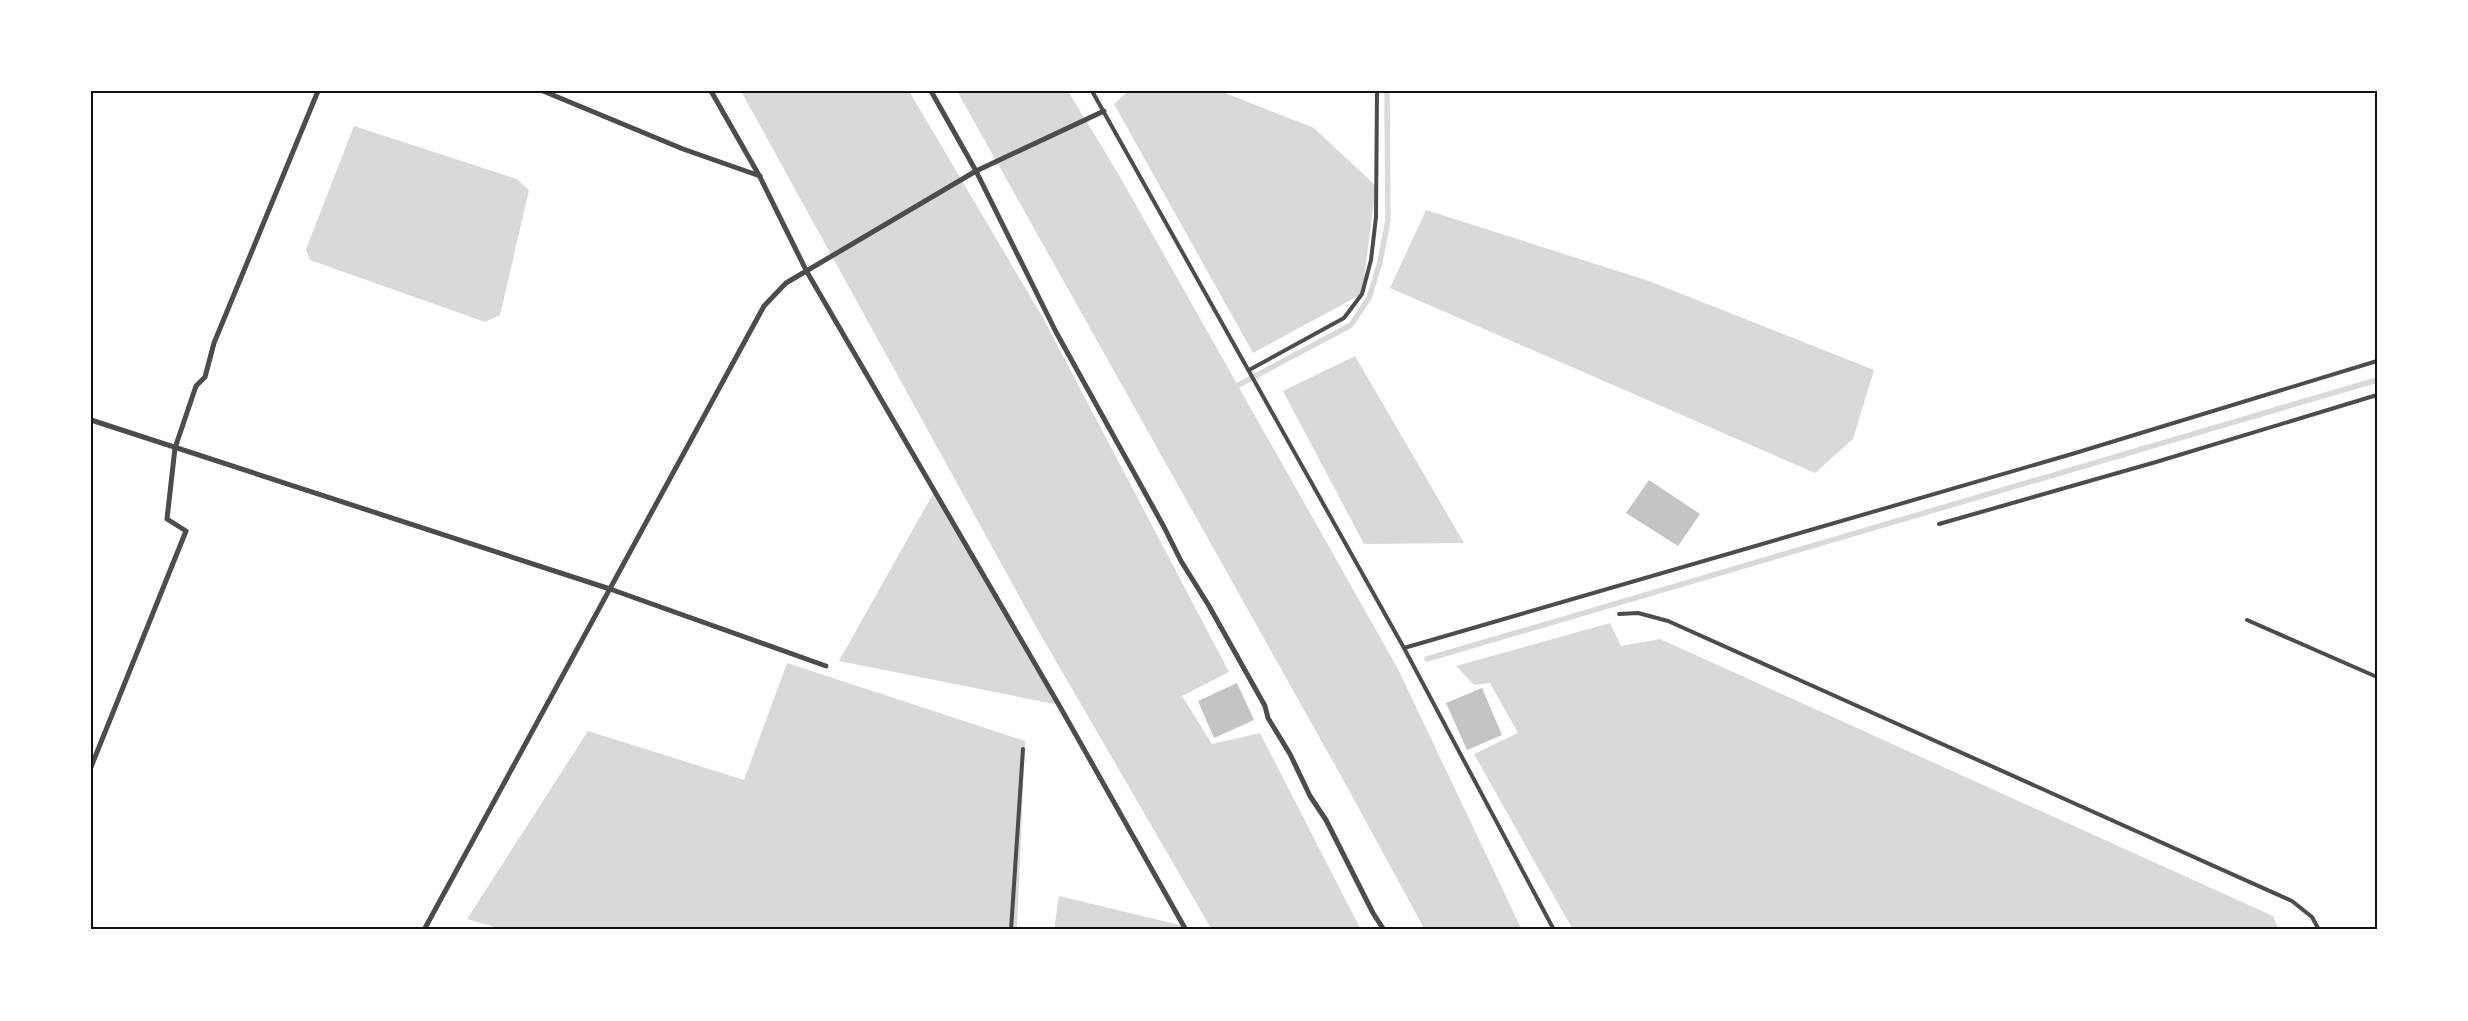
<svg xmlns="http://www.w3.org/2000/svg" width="2468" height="1021" viewBox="0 0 2468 1021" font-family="'PT Sans',sans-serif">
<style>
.water{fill:#d9d9d9}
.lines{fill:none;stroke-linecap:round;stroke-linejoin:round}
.stream{stroke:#d9d9d9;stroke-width:5.5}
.building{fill:#c4c4c4}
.service{stroke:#4c4c4c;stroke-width:4}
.minor{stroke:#4c4c4c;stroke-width:5}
.neatline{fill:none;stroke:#111;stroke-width:2}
</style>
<rect width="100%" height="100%" fill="#fff"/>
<g class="water">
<polygon points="741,91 909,91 1043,318 1229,672 1182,696 1212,744 1260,733 1361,930 1212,930 1035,625"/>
<polygon points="957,91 1068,91 1119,175 1398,669 1522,930 1425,930 1340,774"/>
<polygon points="1128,91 1220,91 1314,128 1376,186 1362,294 1253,353 1114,104"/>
<polygon points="354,126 517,179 529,190 500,315 485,322 310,260 306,249"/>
<polygon points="1426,210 1649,281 1874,370 1853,439 1815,473 1390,288"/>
<polygon points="1355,356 1464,543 1364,544 1283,391"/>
<polygon points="934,492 1059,705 839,661"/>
<polygon points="1610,623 1621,646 1660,639 2273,916 2279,930 1573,930 1474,754 1518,733 1490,683 1474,685 1456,666"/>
<polygon points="787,663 1025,741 1017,930 505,930 467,919 588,731 744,780"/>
<polygon points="1059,896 1184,926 1186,930 1054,930"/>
</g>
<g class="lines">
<g class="stream">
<polyline points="1233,388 1351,325 1369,298 1380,262 1388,220 1387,91"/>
<polyline points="1427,659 2377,380"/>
</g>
</g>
<g class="building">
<polygon points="1649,480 1700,514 1678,546 1626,513"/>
<polygon points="1237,683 1254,720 1214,738 1198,701"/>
<polygon points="1482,688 1502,735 1467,750 1446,703"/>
</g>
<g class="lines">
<g class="service">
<polyline points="1092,91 1404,648 1554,930"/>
<polyline points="1249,370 1344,318 1362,294 1371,260 1376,217 1377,91"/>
<polyline points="1939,524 2156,462 2377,395"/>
<polyline points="1619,614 1638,613 1668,621 2292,901 2312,917 2319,930"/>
<polyline points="2247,620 2377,677"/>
<polyline points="1404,648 2072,454 2377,361"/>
<polyline points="1011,930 1023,749"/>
</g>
<g class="minor">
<polyline points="543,91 683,149 760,176"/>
<polyline points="711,91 760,177 807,272 1059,705 1186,930"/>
<polyline points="931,91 976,171 1056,332 1164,527 1181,561 1209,606 1265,706 1268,718 1290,754 1310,796 1326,820 1373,913 1384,930"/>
<polyline points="91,420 610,589 826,666"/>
<polyline points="91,767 186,531 167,519 175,448 196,386 205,377 214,343 318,91"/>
<polyline points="424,930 764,306 786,283 976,171 1104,111"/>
</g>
</g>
<rect width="2468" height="1021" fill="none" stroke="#ffffff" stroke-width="185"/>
<rect x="92" y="92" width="2284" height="836" class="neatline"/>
</svg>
